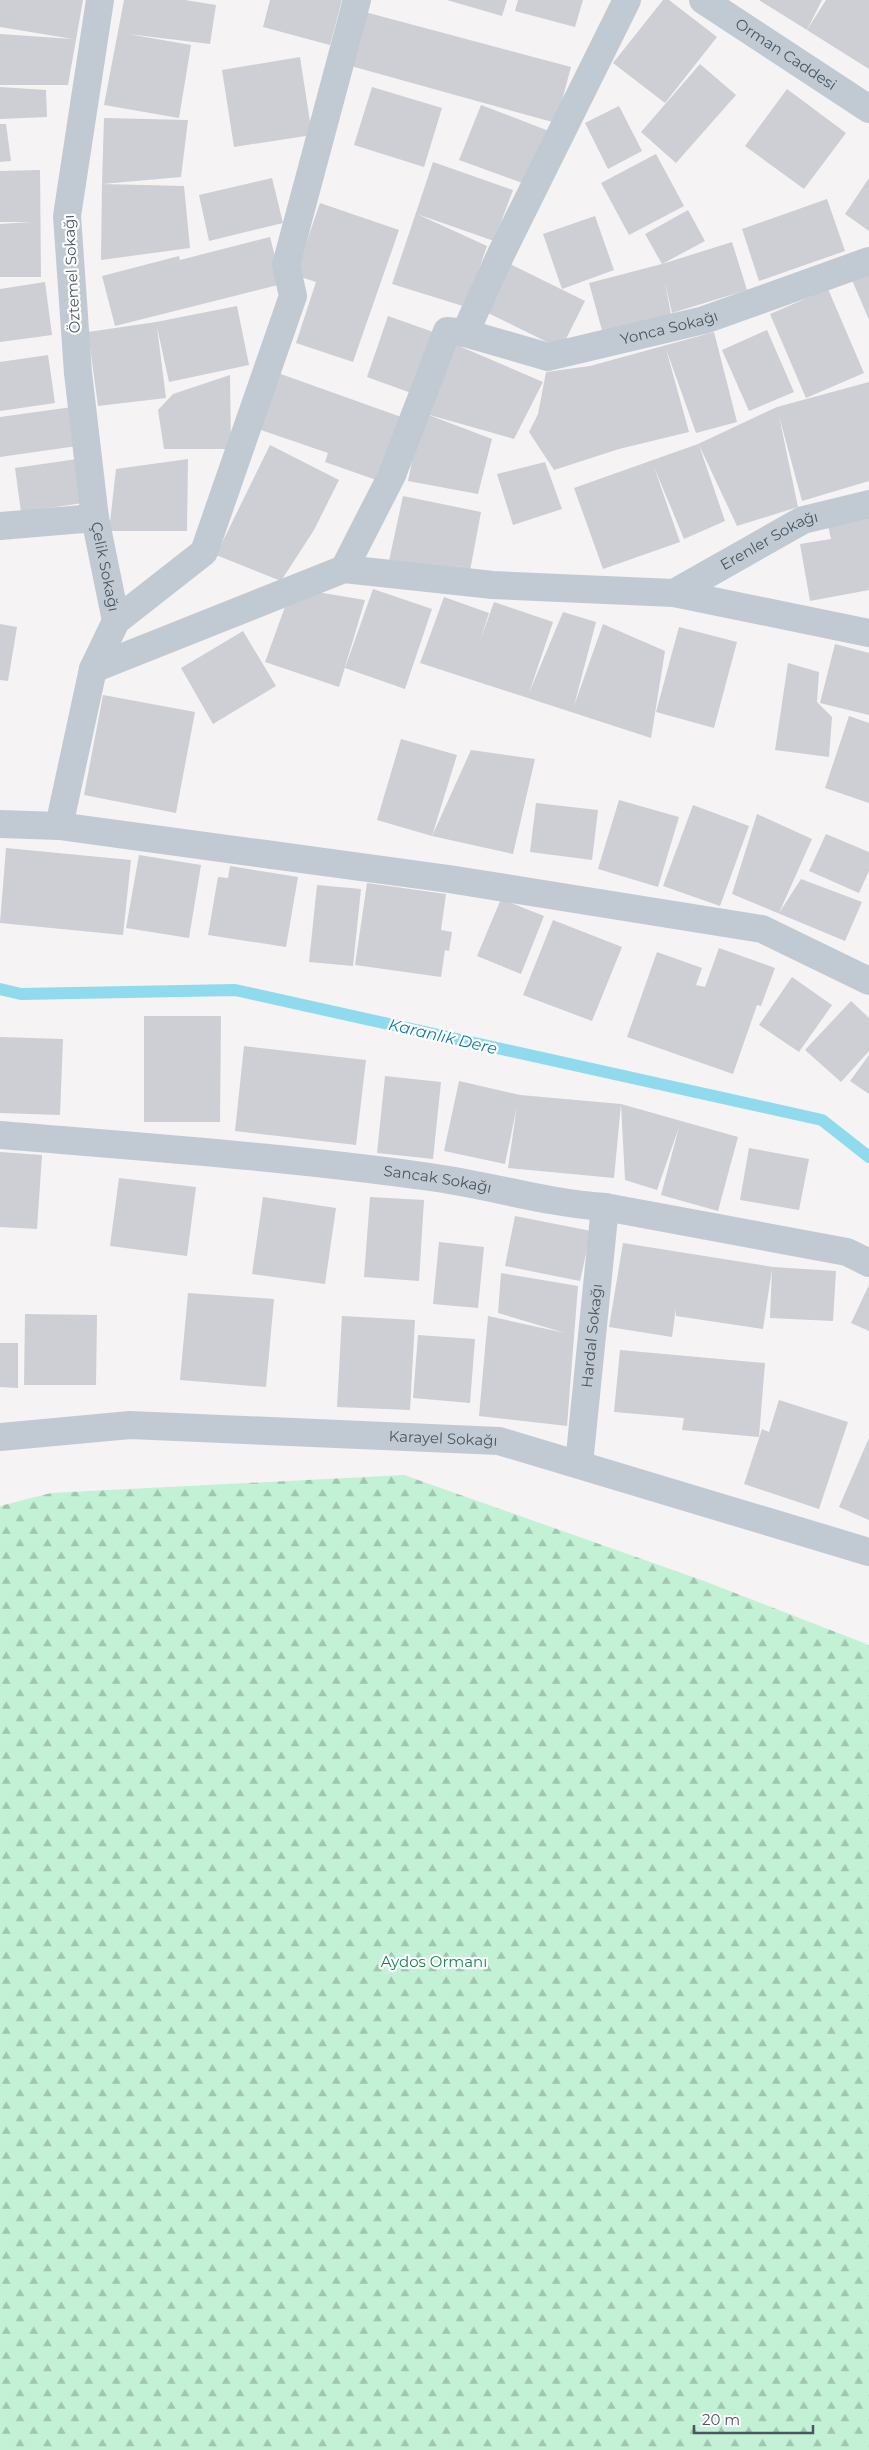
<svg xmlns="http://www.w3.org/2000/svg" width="869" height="2450" viewBox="0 0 869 2450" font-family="Montserrat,sans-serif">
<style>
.forest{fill:url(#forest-firs)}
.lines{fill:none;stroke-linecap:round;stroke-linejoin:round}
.stream{stroke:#90daee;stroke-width:12}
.building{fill:#cdcfd5}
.minor{stroke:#c1cad2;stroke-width:28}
.labels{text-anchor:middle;stroke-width:4.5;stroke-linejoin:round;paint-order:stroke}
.street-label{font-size:15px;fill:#4a5661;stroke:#fff}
.park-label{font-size:15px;fill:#17864f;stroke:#fff}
.water-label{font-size:16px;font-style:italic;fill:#0c7c9b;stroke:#fff}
</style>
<defs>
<pattern id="forest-firs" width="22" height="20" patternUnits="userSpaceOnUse" patternTransform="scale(1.25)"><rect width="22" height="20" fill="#c3f1d5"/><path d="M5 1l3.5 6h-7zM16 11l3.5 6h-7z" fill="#a0c6b0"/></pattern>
</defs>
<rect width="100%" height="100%" fill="#f5f3f3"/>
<polygon class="forest" points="404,1475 704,1581 869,1645 869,2450 0,2450 0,1506 51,1493"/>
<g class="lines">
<polyline class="stream" points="0,989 21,994 235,990 822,1120 869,1157"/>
</g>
<g class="building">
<polygon points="0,0 83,0 68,85 0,85 0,34 73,39 0,27"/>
<polygon points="124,0 185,0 216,5 210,44 128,34 191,45 179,118 104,105"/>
<polygon points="270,0 342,0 330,45 263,27"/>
<polygon points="447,0 507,0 502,16"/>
<polygon points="518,0 583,0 575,27 515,11"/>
<polygon points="663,0 669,0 717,37 665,103 613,63"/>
<polygon points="759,0 822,0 807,30"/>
<polygon points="826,0 869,0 869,69 807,30"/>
<polygon points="365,12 571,67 556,123 351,66"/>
<polygon points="300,57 312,135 234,147 222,70"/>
<polygon points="700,64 736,95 676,163 641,132"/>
<polygon points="0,87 46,90 47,117 0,119"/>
<polygon points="372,87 442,108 424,167 354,145"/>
<polygon points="787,89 846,133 804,189 745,146"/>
<polygon points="481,105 549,131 528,185 459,160"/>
<polygon points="619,106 642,151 608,169 585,123"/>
<polygon points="104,118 188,120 181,177 102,184"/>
<polygon points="0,124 6,124 11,161 0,162"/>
<polygon points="656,154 684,206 629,235 601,183"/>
<polygon points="433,162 513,190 494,241 417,214 487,246 466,307 392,284"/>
<polygon points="40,170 41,277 0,277 0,224 32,222 0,222 0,171"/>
<polygon points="272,178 283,223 209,241 199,195"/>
<polygon points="869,178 869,231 845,214"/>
<polygon points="102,184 184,186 190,248 101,260"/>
<polygon points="827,199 845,251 759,281 742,229"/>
<polygon points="320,203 399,230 353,362 296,343 316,282 295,275"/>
<polygon points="688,210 705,241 662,264 732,242 747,290 672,313 665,282 671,315 603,334 589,283 662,264 645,234"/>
<polygon points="595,216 614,270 562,289 543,234"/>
<polygon points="270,237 282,284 115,326 102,276 179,256 180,260"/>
<polygon points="508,263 585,301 561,349 484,311"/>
<polygon points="869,273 869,320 852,280"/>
<polygon points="45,282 52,335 0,342 0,289"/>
<polygon points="828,289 864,373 806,398 770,314"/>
<polygon points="237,306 249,365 169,382 157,327 166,398 98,406 88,332 156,322"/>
<polygon points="388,316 436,333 414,394 367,377"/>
<polygon points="767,330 794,392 749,411 722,350"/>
<polygon points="714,332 737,422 696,433 666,349 689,432 619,449 554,470 529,432 538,414 546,372 590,366"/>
<polygon points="452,343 543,382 514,439 426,414 492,439 478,494 408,481 422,413"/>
<polygon points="48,355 55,403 0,411 0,362"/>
<polygon points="278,373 404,418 382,482 325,462 328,453 258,429"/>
<polygon points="230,375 231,449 164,449 158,410 173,394"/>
<polygon points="869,382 869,481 802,501 779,416 798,507 737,526 699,445 725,521 684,539 654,467 680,542 603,569 574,488 698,444 777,407"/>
<polygon points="72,407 77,446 0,457 0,417"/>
<polygon points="270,445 339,480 314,530 281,581 216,555"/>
<polygon points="77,459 83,503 21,512 15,468"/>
<polygon points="188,459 187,531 109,531 116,469"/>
<polygon points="545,462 562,509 513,525 497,474"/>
<polygon points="403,496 481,512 469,576 389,561"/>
<polygon points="869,513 869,590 810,601 800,544 831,539 827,521"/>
<polygon points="373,589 432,609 405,689 345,668"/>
<polygon points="317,592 365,600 339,687 265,662 286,604"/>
<polygon points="444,597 489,613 480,641 494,602 553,622 529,693 563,612 596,622 574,706 603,624 665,651 651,738 420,663"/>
<polygon points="0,624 17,627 8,681 0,680"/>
<polygon points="679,627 737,642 714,728 656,712"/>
<polygon points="243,631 276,686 213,724 181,668"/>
<polygon points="835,644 869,653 869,715 820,703"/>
<polygon points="788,663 819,672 817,702 832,717 829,757 775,750"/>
<polygon points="103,695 195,712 176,813 84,795"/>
<polygon points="849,716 869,723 869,803 825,788"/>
<polygon points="401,739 457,755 432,836 377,820"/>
<polygon points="471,750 535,759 513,854 432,836"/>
<polygon points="619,800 679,817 658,887 598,869"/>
<polygon points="536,803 598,810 592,860 530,852"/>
<polygon points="693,805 749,826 720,906 663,886"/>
<polygon points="757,814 812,839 779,913 801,879 862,902 845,941 732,894"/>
<polygon points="826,834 869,852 869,871 859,893 809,871"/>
<polygon points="6,848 131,860 123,935 0,923"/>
<polygon points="139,855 201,865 189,938 126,928"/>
<polygon points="230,866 298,877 286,947 208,935 218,877 228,878"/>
<polygon points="367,883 446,894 441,930 452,932 449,951 445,950 441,977 355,965"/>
<polygon points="317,885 361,889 353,966 309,962"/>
<polygon points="501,899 544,916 521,974 477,956"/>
<polygon points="553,920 622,947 592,1021 523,995"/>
<polygon points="719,948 775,968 761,1006 757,1005 733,1074 627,1037 657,952 702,968 696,985 705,987"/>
<polygon points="792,977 832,1005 799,1052 759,1025"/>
<polygon points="851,1001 869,1018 869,1051 841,1082 805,1050"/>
<polygon points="144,1016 221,1016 220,1122 144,1122"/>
<polygon points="0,1037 63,1039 60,1115 0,1113"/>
<polygon points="244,1046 366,1060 356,1145 235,1131"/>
<polygon points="869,1055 869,1094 850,1081"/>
<polygon points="385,1076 441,1082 433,1159 377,1153"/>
<polygon points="459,1081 520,1095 621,1104 614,1178 508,1168 517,1106 505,1164 444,1151"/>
<polygon points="621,1104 738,1137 718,1211 661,1195 679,1127 657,1190 625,1180"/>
<polygon points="749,1148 809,1159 799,1210 740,1200"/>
<polygon points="0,1152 42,1155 37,1229 0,1227"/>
<polygon points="119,1178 196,1187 187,1256 110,1246"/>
<polygon points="263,1197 336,1208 325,1284 252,1274"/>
<polygon points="370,1197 424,1200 419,1281 364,1277"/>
<polygon points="515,1216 591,1231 580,1281 505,1266"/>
<polygon points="439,1242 484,1247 478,1308 433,1304"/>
<polygon points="623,1243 773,1267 836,1271 833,1321 770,1318 772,1269 763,1329 676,1316 676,1308 672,1337 609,1327"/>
<polygon points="501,1273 578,1286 567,1426 479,1416 488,1316 565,1333 498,1313"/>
<polygon points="869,1285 869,1331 851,1323"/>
<polygon points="188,1293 274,1299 266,1387 180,1380"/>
<polygon points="25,1314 97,1315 96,1385 24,1385"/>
<polygon points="342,1316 415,1320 410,1410 337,1407"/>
<polygon points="418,1335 475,1339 470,1403 413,1398"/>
<polygon points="0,1343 18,1343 18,1388 0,1387"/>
<polygon points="620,1350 765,1363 759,1437 682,1430 684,1418 614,1412"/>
<polygon points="779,1400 848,1422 819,1509 744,1484 762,1429 769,1432"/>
<polygon points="869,1438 869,1520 839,1507"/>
</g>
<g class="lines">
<g class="minor">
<path id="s1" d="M703,0L869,109"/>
<path id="s2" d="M465,333L548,357L704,320L869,261"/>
<polyline points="95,518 78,373 67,216 100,0"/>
<path id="s3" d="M0,526L95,518L116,621"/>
<polyline points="344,569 392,475 447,331 465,333 501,254 627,0"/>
<path id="s4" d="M674,593L803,520L869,504"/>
<polyline points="93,669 344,569 493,585 674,593 869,633"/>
<polyline points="0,824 59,826 449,879 762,929 869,981"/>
<polyline points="59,826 93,669 116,621 204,552 293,296 286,265 357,0"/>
<path id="s5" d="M0,1135C143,1147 287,1157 430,1177C489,1185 545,1203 605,1207L847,1252L869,1263"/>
<path id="s6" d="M0,1437L130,1425L499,1441L869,1552"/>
<path id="s7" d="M579,1464L605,1207"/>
</g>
</g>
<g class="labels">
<g class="street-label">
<text dy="5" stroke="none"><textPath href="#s1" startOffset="99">Orman Caddesi</textPath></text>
<text transform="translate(72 274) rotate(-93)" y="5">Öztemel Sokağı</text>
<text dy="5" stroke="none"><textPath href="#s2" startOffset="211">Yonca Sokağı</textPath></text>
<text dy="5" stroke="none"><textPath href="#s4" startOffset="109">Erenler Sokağı</textPath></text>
<text dy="5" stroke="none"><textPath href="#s3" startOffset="145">Çelik Sokağı</textPath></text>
<text dy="5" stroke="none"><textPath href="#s5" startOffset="440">Sancak Sokağı</textPath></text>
<text dy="5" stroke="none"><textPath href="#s7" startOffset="129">Hardal Sokağı</textPath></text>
<text dy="5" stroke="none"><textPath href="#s6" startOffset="444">Karayel Sokağı</textPath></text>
</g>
<g class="park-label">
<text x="434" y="1967">Aydos Ormanı</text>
</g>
<g class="water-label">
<text transform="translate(443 1036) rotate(13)" y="6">Karanlık Dere</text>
</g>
</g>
<path d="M694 2425v8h119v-8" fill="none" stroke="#4a5661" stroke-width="2.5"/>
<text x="702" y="2425" font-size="15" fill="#4a5661" stroke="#ffffff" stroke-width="4" paint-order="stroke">20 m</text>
</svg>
